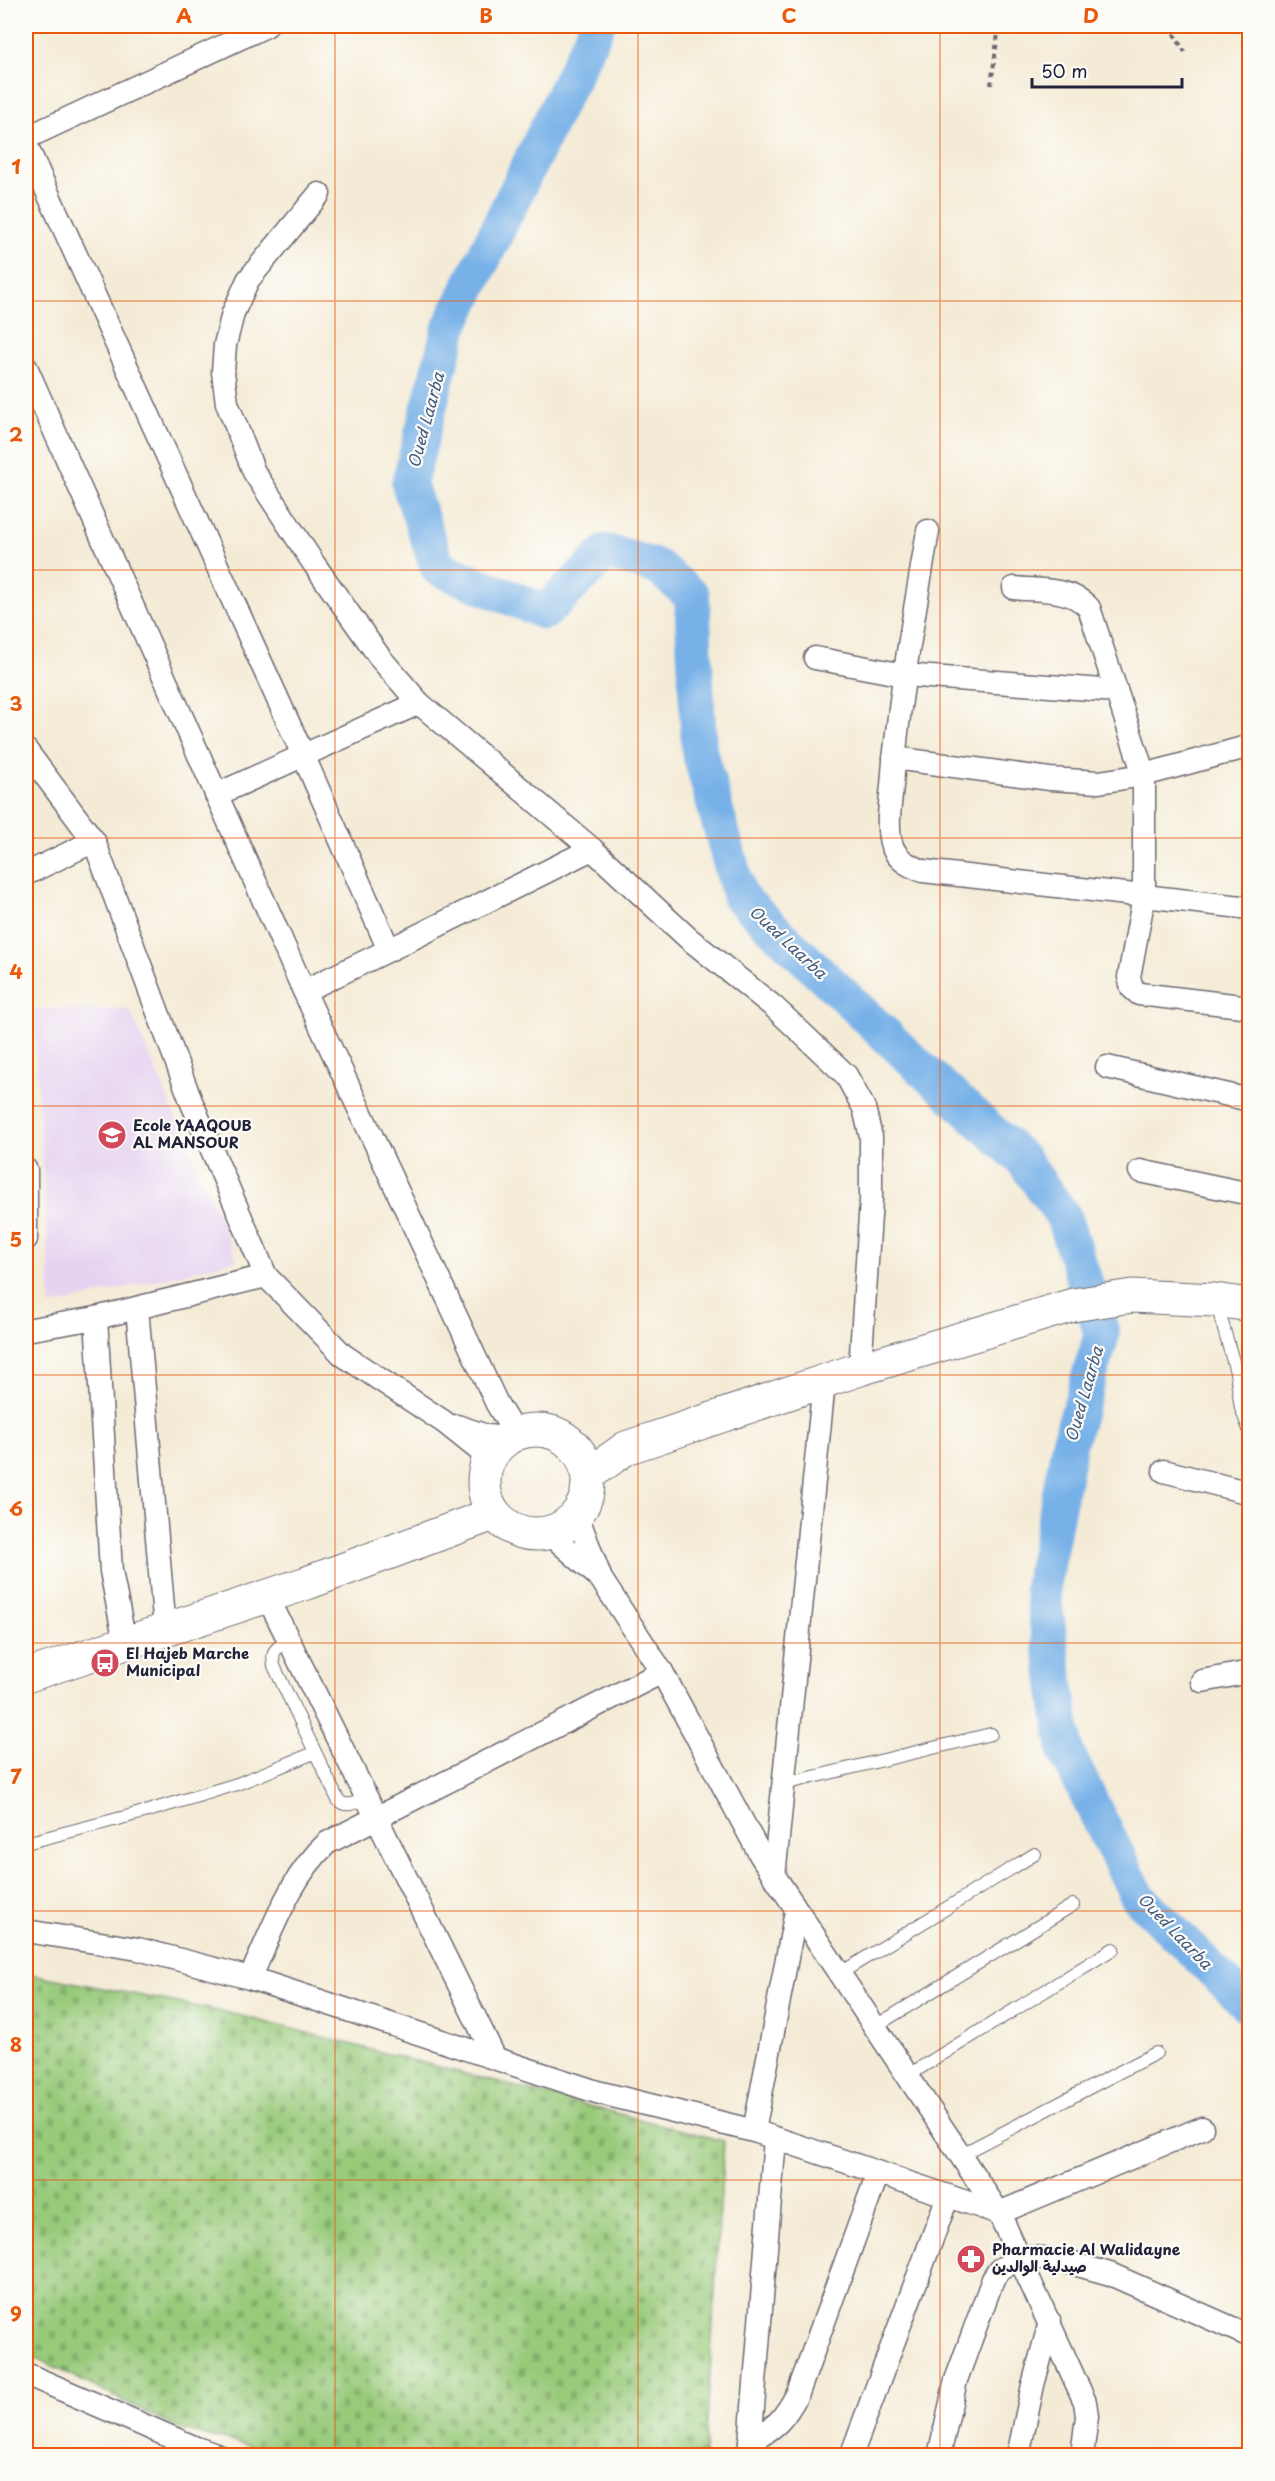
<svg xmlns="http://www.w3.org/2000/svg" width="1275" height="2481" viewBox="0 0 1275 2481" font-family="'Playpen Sans','Playpen Sans Arabic',sans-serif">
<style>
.built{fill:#e5d3f1}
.cemetery{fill:url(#cemetery-stones);stroke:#5d765a;stroke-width:1.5}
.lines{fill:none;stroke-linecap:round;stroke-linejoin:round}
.river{stroke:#77b1e8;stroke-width:36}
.lane-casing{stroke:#6c6871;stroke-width:14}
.street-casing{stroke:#6c6871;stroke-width:25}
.secondary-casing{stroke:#6c6871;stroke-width:35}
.path{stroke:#6c6871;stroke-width:4;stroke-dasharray:4.5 4.5;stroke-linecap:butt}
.lane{stroke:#fff;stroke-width:12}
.street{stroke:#fff;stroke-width:22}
.secondary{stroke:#fff;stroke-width:33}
.grid{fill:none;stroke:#e8590c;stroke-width:1.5;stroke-opacity:0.55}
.labels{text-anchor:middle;stroke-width:4.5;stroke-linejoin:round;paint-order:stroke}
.poi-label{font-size:15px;font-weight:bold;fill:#22223b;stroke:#fdfcf7;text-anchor:start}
.water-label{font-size:16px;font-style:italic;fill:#445b80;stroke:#fdfcf7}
.neatline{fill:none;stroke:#e8590c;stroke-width:2}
.grid-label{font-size:20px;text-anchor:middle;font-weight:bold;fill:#e8590c}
</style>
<defs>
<pattern id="cemetery-stones" width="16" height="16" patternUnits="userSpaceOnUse" patternTransform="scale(1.5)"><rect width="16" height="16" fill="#98ca7a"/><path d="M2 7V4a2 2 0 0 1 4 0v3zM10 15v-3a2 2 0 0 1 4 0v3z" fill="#83ad6a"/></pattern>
</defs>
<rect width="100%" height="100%" fill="#fdfcf7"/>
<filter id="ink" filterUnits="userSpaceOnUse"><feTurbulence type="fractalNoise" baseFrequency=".0167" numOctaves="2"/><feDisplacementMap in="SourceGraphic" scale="12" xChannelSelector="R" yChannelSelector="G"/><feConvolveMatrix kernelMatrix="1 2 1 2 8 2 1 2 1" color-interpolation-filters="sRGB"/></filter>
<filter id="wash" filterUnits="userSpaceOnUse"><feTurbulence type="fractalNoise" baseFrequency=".008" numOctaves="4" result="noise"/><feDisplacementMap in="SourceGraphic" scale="24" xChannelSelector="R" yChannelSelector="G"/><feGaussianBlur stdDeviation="1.35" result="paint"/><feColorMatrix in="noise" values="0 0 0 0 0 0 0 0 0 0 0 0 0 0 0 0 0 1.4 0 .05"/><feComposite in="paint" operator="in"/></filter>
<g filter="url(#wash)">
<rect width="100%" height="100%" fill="#f4ebd6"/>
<polygon class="built" points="33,1009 130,1010 237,1260 51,1306"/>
<polygon class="cemetery" points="26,1973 234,2014 724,2141 705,2455 285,2455 178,2428 26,2353"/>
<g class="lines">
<polyline class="river" points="597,26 450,327 409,484 438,568 545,612 607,552 658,567 692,596 699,750 740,897 912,1060 1022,1159 1063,1216 1102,1334 1070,1440 1042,1588 1066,1752 1138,1897 1250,2007"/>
</g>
</g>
<g filter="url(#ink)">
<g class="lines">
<g class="lane-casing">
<g id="lane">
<polyline points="1216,1301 1236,1372 1241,1408 1250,1432"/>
<path d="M289,1640C276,1648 271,1650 274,1666L338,1800C347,1809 357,1802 367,1797"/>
<polyline points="784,1784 991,1734"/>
<polyline points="26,1843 148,1811 237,1784 314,1753"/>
<polyline points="839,1974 1035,1854"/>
<polyline points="874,2027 1073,1905"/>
<polyline points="907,2076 1113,1949"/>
<polyline points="960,2155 1156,2053"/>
</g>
</g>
<g class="street-casing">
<g id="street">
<polyline points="26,138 266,26"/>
<polyline points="26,145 304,757 389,950"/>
<polyline points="319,194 248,280 233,313 225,345 223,372 227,403 254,472 314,564 381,659 419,703 592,849 688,938 774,1007 846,1075 864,1108 871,1137 871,1200 860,1369"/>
<polyline points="26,367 304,991 497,1404 515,1434"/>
<path d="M928,531C914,616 898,701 892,786C890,805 886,828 892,846C898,861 910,866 923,871L1250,908"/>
<path d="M1014,588C1039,591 1071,587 1089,608L1144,775V896L1129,977L1132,988L1139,994L1250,1007"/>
<polyline points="815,658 904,675 1116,691"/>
<polyline points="26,750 94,841 191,1101 266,1276 343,1355 444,1422 489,1458"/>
<polyline points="894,758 1050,779 1099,782 1144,775 1250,746"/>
<polyline points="216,795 419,703"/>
<polyline points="26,874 94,841"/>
<polyline points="304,991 389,950 592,849"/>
<polyline points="1107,1067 1250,1100"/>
<polyline points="26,1170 26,1239"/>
<polyline points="1140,1171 1250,1194"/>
<polyline points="137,1308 165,1630"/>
<polyline points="96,1318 111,1571 125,1643"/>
<polyline points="26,1330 96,1318 266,1276"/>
<polyline points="457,1426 487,1436 508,1438"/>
<polyline points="1164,1471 1250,1493"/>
<polyline points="577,1515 601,1579 662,1672 761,1856 999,2213 1085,2402 1087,2416 1082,2456"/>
<polyline points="549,1533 598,1576"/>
<polyline points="267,1596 495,2058"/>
<polyline points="1202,1681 1250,1672"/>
<polyline points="774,1877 824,1382"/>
<polyline points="26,1931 138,1949 250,1978 597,2092 754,2131 999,2213 1202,2128"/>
<path d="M250,1978C272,1932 289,1878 327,1843L662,1672"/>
<polyline points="754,2131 796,1911"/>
<polyline points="26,2374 196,2448 219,2456"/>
<path d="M750,2441C776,2428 784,2419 798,2393L878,2173"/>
<polyline points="749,2456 775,2139"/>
<polyline points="851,2456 948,2196"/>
<polyline points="939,2456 956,2380 993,2279 999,2270 1021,2257 1043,2258 1074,2264 1110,2274 1250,2336"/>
<polyline points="1018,2456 1033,2385 1050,2322"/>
</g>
</g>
<g class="secondary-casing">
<g id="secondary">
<circle cx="536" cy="1482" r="52"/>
<polyline points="588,1475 626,1448 860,1369 1073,1305 1132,1296 1215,1300 1250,1305"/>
<polyline points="26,1676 307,1583 493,1514"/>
</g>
</g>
<g class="path">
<polyline points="1169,26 1185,52"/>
<polyline points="991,85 999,26"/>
</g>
<use href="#lane" class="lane"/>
<use href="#street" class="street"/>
<use href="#secondary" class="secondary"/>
</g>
</g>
<path class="grid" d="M335,26V2456M638,26V2456M940,26V2456M26,301H1250M26,570H1250M26,838H1250M26,1106H1250M26,1375H1250M26,1643H1250M26,1911H1250M26,2180H1250"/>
<defs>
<g id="school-disc" transform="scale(1.5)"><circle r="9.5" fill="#d1495b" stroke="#fdfcf7"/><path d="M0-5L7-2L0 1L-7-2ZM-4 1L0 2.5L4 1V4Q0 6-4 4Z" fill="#fff"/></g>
<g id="bus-disc" transform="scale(1.5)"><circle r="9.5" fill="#d1495b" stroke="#fdfcf7"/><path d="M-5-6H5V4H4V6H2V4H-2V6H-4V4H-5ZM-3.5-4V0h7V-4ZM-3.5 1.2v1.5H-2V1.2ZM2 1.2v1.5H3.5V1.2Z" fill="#fff"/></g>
<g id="pharmacy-disc" transform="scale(1.5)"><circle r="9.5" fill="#d1495b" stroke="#fdfcf7"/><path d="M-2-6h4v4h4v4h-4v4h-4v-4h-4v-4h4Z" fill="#fff"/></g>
</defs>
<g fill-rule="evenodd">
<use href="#school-disc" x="112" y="1135"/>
<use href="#bus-disc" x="105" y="1663"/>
<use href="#pharmacy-disc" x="971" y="2259"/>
</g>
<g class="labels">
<g class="poi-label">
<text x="133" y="1131">Ecole YAAQOUB<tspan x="133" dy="17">AL MANSOUR</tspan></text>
<text x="126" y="1659">El Hajeb Marche<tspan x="126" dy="17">Municipal</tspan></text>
<text x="992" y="2255">Pharmacie Al Walidayne<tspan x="992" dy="17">صيدلية الوالدين</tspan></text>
</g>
<g class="water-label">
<text transform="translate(426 420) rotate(-75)" y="6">Oued Laarba</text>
<text transform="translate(788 942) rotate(43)" y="6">Oued Laarba</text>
<text transform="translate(1084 1394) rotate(-74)" y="6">Oued Laarba</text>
<text transform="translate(1175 1931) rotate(46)" y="6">Oued Laarba</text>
</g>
</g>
<rect width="1275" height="2481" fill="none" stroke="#fdfcf7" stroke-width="66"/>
<path d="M1032 78v9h150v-9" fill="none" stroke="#22223b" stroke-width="3"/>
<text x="1041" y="78" font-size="18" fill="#22223b" stroke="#fdfcf7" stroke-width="4.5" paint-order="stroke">50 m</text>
<rect x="33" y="33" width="1209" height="2415" class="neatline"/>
<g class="grid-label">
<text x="184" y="23">A</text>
<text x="486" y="23">B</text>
<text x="789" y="23">C</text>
<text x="1091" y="23">D</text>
<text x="16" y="174">1</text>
<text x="16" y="442">2</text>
<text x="16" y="711">3</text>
<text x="16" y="979">4</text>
<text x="16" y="1247">5</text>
<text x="16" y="1516">6</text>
<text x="16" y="1784">7</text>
<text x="16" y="2052">8</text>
<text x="16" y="2321">9</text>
</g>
</svg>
